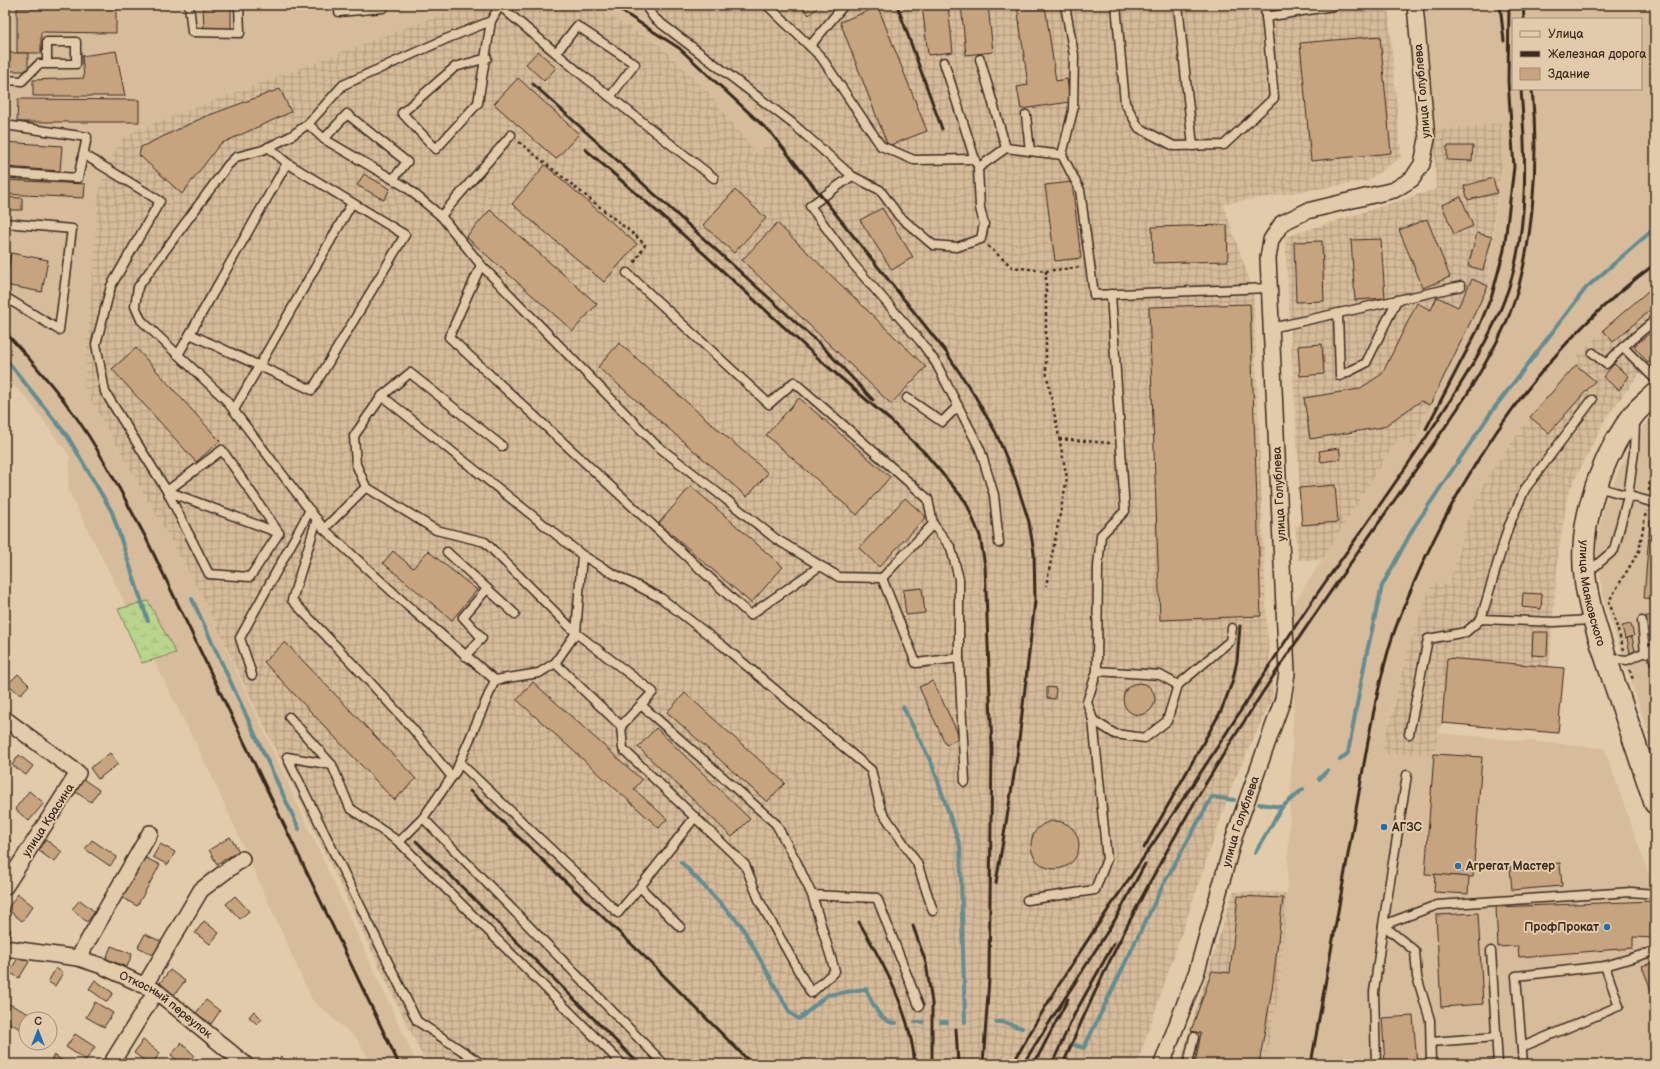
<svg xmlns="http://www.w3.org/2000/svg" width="1660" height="1069" viewBox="0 0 1660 1069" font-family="'Balsamiq Sans',sans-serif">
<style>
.built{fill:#d6bc9a;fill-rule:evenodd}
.industrial{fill:url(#industrial-grid)}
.wetland{fill:url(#wetland-marsh);stroke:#7a8055}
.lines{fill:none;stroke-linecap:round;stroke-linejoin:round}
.stream{stroke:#648d90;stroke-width:4}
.building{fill:#c6a480;stroke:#3b2a1e}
.lane-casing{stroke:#3b2a1e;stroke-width:11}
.street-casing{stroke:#3b2a1e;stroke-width:18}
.secondary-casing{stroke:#3b2a1e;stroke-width:24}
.path{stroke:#3b2a1e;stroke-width:2.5;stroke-dasharray:3 3;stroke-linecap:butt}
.lane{stroke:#e1cbaa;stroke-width:8}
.street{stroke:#e1cbaa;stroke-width:15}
.secondary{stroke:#e1cbaa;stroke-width:21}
.rail{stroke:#3b2a1e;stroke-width:3}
.poi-dot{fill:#1f6fb2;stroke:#e1cbaa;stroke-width:1.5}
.labels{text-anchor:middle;stroke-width:4;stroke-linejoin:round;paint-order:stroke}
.street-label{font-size:12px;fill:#3b2a1e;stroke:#e1cbaa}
.poi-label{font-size:12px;font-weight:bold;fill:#3b2a1e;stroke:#e1cbaa;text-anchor:start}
</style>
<defs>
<pattern id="industrial-grid" width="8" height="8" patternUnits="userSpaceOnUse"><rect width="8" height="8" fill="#d6bc9a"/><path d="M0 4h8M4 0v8" fill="none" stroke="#af997d"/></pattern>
<pattern id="wetland-marsh" width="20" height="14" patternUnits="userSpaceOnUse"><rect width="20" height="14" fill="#b9d58c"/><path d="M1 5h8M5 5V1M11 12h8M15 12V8" fill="none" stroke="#a0b778"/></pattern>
</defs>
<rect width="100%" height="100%" fill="#e1cbaa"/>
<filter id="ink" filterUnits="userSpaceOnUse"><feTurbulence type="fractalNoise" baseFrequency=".025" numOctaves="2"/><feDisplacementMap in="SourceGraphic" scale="8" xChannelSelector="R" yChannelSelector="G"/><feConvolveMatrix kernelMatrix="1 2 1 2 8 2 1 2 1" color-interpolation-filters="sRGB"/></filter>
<g filter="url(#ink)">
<g class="built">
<polygon points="5,5 465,5 139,129 97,206 84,388 200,592 417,1064 372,1064 357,1039 312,1000 211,774 68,490 70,456 26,397 5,378"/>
<polygon points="592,5 633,5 697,47 778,134 757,154 709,93 662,46"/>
<path d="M1425,5H1655V285L1600,333L1577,357L1581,360L1530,417L1487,477L1467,521L1449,585L1432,582L1407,652L1386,730L1434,754L1438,733L1604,748L1655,892V1064H1265L1280,984L1287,893L1295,672L1291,609L1399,437L1413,446L1430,405L1488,286L1501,168V123L1434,130ZM1513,19H1641V89H1513Z"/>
<polygon points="1655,413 1655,752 1604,601 1596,546 1604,507 1619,470 1643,427"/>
</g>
<g class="industrial">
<polygon points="465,5 592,5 661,46 709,93 757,154 778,134 697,47 633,5 1388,5 1401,157 1367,181 1223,204 1253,290 1267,630 1273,696 1233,783 1137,1064 426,1064 200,592 84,388 97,206 101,183 113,155 123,138 139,129"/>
<polygon points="1501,123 1501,168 1492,237 1488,286 1430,405 1413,446 1399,437 1322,560 1298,560 1295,526 1302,525 1285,237 1436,189 1434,130"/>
<polygon points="1655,285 1655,358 1648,363 1607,416 1568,493 1558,555 1549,667 1447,658 1442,723 1438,733 1434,754 1381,754 1407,652 1432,582 1449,585 1467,521 1487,477 1530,417 1580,360 1577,357 1600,333"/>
<polygon points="1233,892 1287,893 1280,984 1265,1064 1179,1064"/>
</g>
<polygon class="wetland" points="148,601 176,653 142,663 118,609"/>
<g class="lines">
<g class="stream">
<polyline points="5,358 68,437 112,512 148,621"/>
<polyline points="192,599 299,829"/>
<polyline points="903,707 932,764 960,846 965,1022"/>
<polyline points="1340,760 1348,753 1366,656 1382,586 1414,527 1492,411 1586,288 1655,228"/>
<polyline points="1319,779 1328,770"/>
<polyline points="1259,804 1282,807"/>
<polyline points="1255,853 1282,807 1303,789"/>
<path d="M681,862L741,925L790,1013L799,1019L827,995L866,989C872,1002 879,1023 896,1023"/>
<polyline points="915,1022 923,1022"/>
<polyline points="941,1022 947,1022"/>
<polyline points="996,1022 1003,1022 1022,1028"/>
<polyline points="1071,1044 1084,1048 1163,885 1212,797 1234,800"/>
</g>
</g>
<g class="building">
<polygon points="203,5 231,5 231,30 204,30"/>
<polygon points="802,5 817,5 818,7 809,15 801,6"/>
<polygon points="922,5 948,5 953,52 928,55"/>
<polygon points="961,5 988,5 993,52 966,55"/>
<polygon points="1017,5 1045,5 1056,81 1067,79 1070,102 1021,109 1017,87 1028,85"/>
<polygon points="878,7 927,131 888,146 840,22"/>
<polygon points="17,8 116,8 116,33 41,32 41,53 17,53"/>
<polygon points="1380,36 1391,153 1311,161 1300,43"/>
<polygon points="116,51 125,96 33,96 33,80 84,78 82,56"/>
<polygon points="538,51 556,68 544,81 526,64"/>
<rect x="8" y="53" width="20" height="18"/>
<polygon points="518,78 579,134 556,159 494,104"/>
<polygon points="280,89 291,112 220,144 182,194 139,155 141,147 204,117"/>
<polygon points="18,99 139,100 139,122 17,122"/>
<polygon points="5,142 62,146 60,171 5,167"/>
<polygon points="1447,146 1473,146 1472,161 1447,160"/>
<polygon points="545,165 637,244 604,282 512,204"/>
<polygon points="364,174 390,189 384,200 357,185"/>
<polygon points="1493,178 1497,193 1468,200 1464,186"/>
<polygon points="5,180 85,184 84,198 5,194"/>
<polygon points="1072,182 1081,258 1055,261 1045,185"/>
<polygon points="735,190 766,218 734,253 703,225"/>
<polygon points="5,197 22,198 22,210 5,210"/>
<polygon points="1461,197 1473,226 1454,234 1442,205"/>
<polygon points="882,208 913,257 892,270 860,220"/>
<polygon points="490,210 597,304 573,331 466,237"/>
<polygon points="1427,219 1450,277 1423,288 1399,230"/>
<polygon points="777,223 926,367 891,404 742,260"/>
<polygon points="1227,225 1228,261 1153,263 1152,227"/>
<polygon points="1477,233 1492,237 1483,270 1468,266"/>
<polygon points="1381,239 1385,298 1355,300 1351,240"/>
<polygon points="1322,241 1324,301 1296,302 1294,242"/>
<polygon points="11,253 48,260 42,292 5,285"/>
<polygon points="1472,279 1488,286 1430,405 1421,401 1383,427 1310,439 1304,398 1359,389 1382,374 1417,303 1431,310 1437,297 1458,307"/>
<polygon points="1655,285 1655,306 1613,342 1603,330"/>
<polygon points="1250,304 1261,616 1160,620 1149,307"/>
<polygon points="1655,329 1655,358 1648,363 1634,346"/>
<polygon points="619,343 768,473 747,497 598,367"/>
<polygon points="1322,344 1324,374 1300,376 1298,346"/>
<polygon points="136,348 220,441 196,462 112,369"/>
<polygon points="1614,364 1629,376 1619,390 1603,377"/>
<polygon points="1576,365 1595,381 1549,433 1530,417"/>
<polygon points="799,398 890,477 857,515 766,435"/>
<polygon points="1339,448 1341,459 1321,462 1319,451"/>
<polygon points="1335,485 1338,522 1302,525 1299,488"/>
<polygon points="691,486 783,567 751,603 659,523"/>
<polygon points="905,498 926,517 879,567 859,548"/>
<polygon points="1650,521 1655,521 1655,599 1644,598"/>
<polygon points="393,551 413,568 428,551 477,590 452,620 383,563"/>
<polygon points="922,588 925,613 906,615 903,590"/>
<polygon points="1523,593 1542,594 1541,609 1522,607"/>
<polygon points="1646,616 1655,616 1655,636 1647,636"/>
<polygon points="1631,624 1634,636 1625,639 1622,626"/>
<polygon points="1533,632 1548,632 1547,656 1532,655"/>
<polygon points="1632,637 1635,651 1630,653 1627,638"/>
<polygon points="285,642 416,779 394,800 264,662"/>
<polygon points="1447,658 1564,668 1558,733 1442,723"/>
<polygon points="18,674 29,685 20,695 8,684"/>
<polygon points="933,681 960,738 946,745 919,687"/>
<polygon points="533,682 642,780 634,789 667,819 659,828 517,700"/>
<circle cx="1139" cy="699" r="16"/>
<polygon points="1047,687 1056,688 1055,699 1047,698"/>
<polygon points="685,693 785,783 767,802 667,712"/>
<polygon points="656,728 750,819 732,837 638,747"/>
<polygon points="110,753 118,764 98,779 90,768"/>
<polygon points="1434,754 1482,757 1473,877 1425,874"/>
<polygon points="19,755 33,766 26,775 12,765"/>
<polygon points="83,779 99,790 91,802 74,791"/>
<polygon points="29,791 44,803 29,821 15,809"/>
<circle cx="1055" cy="845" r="24"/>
<polygon points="5,836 11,841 5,850"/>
<polygon points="230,837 239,851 217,864 209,850"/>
<polygon points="45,839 62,852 54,862 38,850"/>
<polygon points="92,840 117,857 110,866 85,849"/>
<polygon points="160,844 175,852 168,865 153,857"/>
<polygon points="144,857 160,865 137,906 121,897"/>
<polygon points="1560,863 1562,886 1512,890 1510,867"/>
<polygon points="1435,874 1469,877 1468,894 1434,892"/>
<polygon points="18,894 33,906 22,921 7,909"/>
<polygon points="235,896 249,911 240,919 226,904"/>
<polygon points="1238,896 1283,898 1273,983 1259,1064 1195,1064 1201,1033 1191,1031 1212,971 1230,973"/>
<polygon points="80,900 95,912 87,922 72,909"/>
<polygon points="1655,901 1655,938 1633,937 1633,948 1519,957 1518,946 1498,947 1496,907"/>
<polygon points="1478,913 1483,1004 1441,1007 1436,915"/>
<polygon points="204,921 219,933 210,944 195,933"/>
<polygon points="5,927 11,930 6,942 5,941"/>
<polygon points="145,934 162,942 155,956 138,947"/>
<polygon points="111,946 132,954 127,967 106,959"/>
<polygon points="20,955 29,962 19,978 9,972"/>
<polygon points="1655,962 1655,1002 1642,966"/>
<polygon points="56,968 63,973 55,986 48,982"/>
<polygon points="170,970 185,981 174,995 159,984"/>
<polygon points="95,980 113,993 107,1002 89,989"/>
<polygon points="206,1000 220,1011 211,1024 196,1013"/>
<polygon points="5,1002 29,1014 21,1029 5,1021"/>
<polygon points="95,1002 113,1013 104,1027 86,1017"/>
<polygon points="254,1011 262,1019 257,1024 249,1017"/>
<polygon points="1413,1016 1417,1064 1385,1064 1382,1018"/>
<polygon points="75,1034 95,1047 86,1060 66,1047"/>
<polygon points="143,1040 160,1053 152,1064 149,1064 134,1053"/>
<polygon points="180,1042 194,1055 186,1064 182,1064 171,1055 181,1044"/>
<polygon points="54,1055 68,1064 49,1064"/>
<polygon points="281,1056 289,1064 274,1064"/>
</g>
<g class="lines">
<g class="lane-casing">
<g id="lane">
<polyline points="189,5 192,32 240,33 239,5"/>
<polyline points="339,5 339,12 383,8"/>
<polyline points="500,5 491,21 446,39 343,85 308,124 291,136 263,150 236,157 228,165 138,287 135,306 141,320 225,399 324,529 410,608 495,680 456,771 423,818 399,842 622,1064"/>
<polyline points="645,5 654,18 792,123 852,176"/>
<polyline points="767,5 821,57 881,146 914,160 975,159"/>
<polyline points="1116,5 1125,103 1139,128 1174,146 1224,145 1274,98 1265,5"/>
<polyline points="1178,5 1193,146"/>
<polyline points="500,6 581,74 714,178"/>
<polyline points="1266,17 1333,6 1333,5"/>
<polyline points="810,46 844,5"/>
<polyline points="556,53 577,26 635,64 610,97"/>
<polyline points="487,58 455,67 402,113 436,149 478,103 491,21"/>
<polyline points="980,59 1006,148"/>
<polyline points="944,62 976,163"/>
<polyline points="5,80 22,81 39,64 76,64 76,42 47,42 47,64"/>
<polyline points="1026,115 1030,151"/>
<polyline points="308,124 324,139 406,187 441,216 481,265 655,444 699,478 776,539 839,577 882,578 916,663 959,658"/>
<polyline points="5,125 87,137 78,178 5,173"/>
<polyline points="324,139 347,114 407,162 393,179"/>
<polyline points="83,154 160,201 111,286 96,344 105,392 167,491 209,574 250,577 279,533 167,491"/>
<polyline points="1062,155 1073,110 1074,55 1065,5"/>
<polyline points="441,216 511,135"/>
<polyline points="5,223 72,229 59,330 5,297"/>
<polyline points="481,265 449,337 750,615 820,566"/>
<polyline points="627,273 769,404 794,382 928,499 933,524"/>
<polyline points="1338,313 1340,376 1366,363 1397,300"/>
<polyline points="1655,320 1623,347 1655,379"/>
<polyline points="1271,328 1461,286"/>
<polyline points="190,334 312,390 405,235 287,163"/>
<polyline points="1593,353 1606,364 1623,347"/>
<polyline points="178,355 287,163 268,147"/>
<polyline points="382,396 582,555 576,633 653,692 621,726 555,663"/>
<polyline points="907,398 942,422 958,406"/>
<polyline points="1592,400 1525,489 1508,528 1481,619 1554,622 1592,620"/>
<polyline points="234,410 352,203"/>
<polyline points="366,487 356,464 354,436 382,396 410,373 502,446"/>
<polyline points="1597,487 1655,503"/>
<polyline points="167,491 222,450 279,533"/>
<polyline points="317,519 292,600 368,680 412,728 452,777"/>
<polyline points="324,529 366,487 436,530 485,542 576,633 555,663 539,673 495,680"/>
<polyline points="999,543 994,495 980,449 936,363 921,342 853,264 810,206 852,176 880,190 899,216 933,245 957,247 981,239 984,224 980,208 978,168 1006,148 1062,155 1080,190 1094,295 1269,288"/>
<polyline points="447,552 515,614"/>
<polyline points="582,555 610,572 661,598 723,646 871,770 881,810 917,863 933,911"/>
<polyline points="1586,574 1614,550 1628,496 1634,452 1635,422"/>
<polyline points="882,578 933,524 951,548 959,579 959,658 965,782"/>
<polyline points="1642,621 1645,653"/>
<polyline points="1651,650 1655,663"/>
<polyline points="465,656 482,638 463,617 487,589"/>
<polyline points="1607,658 1627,660 1655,648"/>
<polyline points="1097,671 1160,675 1178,685 1167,721 1145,738 1115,734 1093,720 1087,702 1097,671 1098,567 1101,535 1125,511 1111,294"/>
<polyline points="252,675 240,638 310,510"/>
<polyline points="1178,685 1230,641 1232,628"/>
<polyline points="641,705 776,824 796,861 812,895"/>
<polyline points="289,717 332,765 350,808 399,842"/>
<polyline points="621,726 623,749 745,865 760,902 811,993 835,971 812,895 877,898 919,1006"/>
<polyline points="1409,734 1428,639 1466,632 1481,619"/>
<polyline points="460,763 618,913 640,887 695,817"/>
<polyline points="332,765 287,757 417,1021 482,1064"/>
<polyline points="1407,775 1383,925 1415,951 1417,977 1430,1020 1431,1064"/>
<polyline points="423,818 664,1064"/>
<polyline points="640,887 680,927"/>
<polyline points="1027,900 1095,890 1107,859 1093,720"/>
<polyline points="1491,951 1498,1064"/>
<polyline points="1431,1042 1496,1037"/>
<polyline points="1522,1047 1619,1006 1605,966"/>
<polyline points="1188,1064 1194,1037"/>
<polyline points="1376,1064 1374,992 1383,925 1437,905 1631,892 1655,894"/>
<polyline points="1523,1064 1516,976 1605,966 1655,951"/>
</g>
</g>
<g class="street-casing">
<g id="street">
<polyline points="5,719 78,773 5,887"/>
<path id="s1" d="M5,948L78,958L102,966L156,991L245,1064"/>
<polyline points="78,958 150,833"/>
<polyline points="145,985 201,890 242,859"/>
<polyline points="111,1064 156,991"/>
<path id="s2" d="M1162,1064L1197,971L1235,834L1283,699L1287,673L1268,258L1271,240L1282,223L1307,211L1394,190L1412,179L1422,164L1427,139L1415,5"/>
</g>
</g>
<g class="secondary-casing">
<g id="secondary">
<path id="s3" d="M1655,394C1649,400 1641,406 1635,413C1607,448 1586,502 1584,547C1581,593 1600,639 1614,682C1628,722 1641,762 1655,803"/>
</g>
</g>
<g class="path">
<polyline points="624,5 636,10"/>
<polyline points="519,142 637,237 645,245 633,265"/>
<polyline points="988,246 1012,267 1046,271 1081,267"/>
<polyline points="1046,271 1046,371 1067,478 1046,586"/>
<polyline points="1059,439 1110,443"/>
<polyline points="1649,491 1655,422"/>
<polyline points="1624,650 1609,601 1639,551 1646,511"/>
<polyline points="1630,670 1633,680"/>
</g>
<use href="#lane" class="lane"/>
<use href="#street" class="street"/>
<use href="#secondary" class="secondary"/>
<g class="rail">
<polyline points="612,5 679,48 771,133 946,352 975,396 996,433 1015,478 1029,522 1034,553 1035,601 1017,757 996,883"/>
<polyline points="897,5 942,129"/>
<polyline points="1500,5 1504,41"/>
<polyline points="1523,5 1524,19"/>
<polyline points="533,84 822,346 873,400"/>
<polyline points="585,149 668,221 820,360 890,420 924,452 966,502 980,536 985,566 992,749 989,979 983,1064"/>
<path d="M5,332C30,359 54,386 76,417C102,454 123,496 145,536L399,1064"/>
<polyline points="1426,429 1478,329 1492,295 1504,250 1514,167 1508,81 1509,5"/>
<polyline points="470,791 646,958 752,1064"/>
<polyline points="416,841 639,1064"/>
<polyline points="1144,848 1221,711 1232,683 1237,661 1240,626"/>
<path d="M859,922C885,966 910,1012 915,1064"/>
<polyline points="913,926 926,963 932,1003 932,1064"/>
<polyline points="956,1029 958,1064"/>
<polyline points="779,1061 782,1064"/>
<path d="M1013,1064C1065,966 1132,877 1193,784C1238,717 1279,648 1326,581C1363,529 1400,477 1435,424C1463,381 1491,339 1508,290C1529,226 1526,155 1521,89"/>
<polyline points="1023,1064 1116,918 1145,864"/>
<polyline points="1034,1064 1068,999"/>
<polyline points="1052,1064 1074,1015 1114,943"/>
<path d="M1063,1064C1115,941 1179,822 1252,709C1320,602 1397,500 1468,393C1482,368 1500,341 1510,313C1534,250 1539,156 1532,89"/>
<path d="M1311,1064C1327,975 1342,886 1358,798C1367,747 1375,697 1389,648C1396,623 1407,599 1417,576C1469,457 1549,342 1655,264"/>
</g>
</g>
</g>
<g class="poi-dot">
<circle cx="1384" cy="827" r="4"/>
<circle cx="1458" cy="866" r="4"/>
<circle cx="1607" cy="927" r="4"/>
</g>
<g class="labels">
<g class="street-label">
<text transform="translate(1422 91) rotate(-95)" y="4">улица Голублева</text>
<text transform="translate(1279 494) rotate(-93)" y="4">улица Голублева</text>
<text dy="4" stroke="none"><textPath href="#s3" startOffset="220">улица Маяковского</textPath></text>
<text transform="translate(48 820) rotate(-57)" y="4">улица Красина</text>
<text dy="4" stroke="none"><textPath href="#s2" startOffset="255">улица Голублева</textPath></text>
<text dy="4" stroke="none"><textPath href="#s1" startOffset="174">Откосный переулок</textPath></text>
</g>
<g class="poi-label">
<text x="1392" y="831">АГЗС</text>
<text x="1466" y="870">Агрегат Мастер</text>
<text x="1599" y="931" text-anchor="end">ПрофПрокат</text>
</g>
</g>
<rect width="1660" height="1069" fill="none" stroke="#e1cbaa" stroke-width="20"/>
<rect x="10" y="10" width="1640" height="1049" fill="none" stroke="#3b2a1e" stroke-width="1.5" filter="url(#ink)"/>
<rect x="1512" y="18" width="130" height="72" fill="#e1cbaa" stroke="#9f8b72"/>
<rect x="1520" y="31" width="20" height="6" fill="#e1cbaa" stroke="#9f8b72"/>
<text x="1548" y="38" font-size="12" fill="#3b2a1e">Улица</text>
<rect x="1520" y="51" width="20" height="6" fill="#3b2a1e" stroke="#9f8b72"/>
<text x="1548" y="58" font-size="12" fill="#3b2a1e">Железная дорога</text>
<rect x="1520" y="68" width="20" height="12" fill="#c6a480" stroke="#9f8b72"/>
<text x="1548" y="78" font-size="12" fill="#3b2a1e">Здание</text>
<g transform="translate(38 1031)"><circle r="19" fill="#e1cbaa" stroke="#9f8b72"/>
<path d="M0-3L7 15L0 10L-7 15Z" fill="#1f6fb2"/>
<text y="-6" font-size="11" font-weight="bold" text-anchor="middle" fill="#3b2a1e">С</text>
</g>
</svg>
